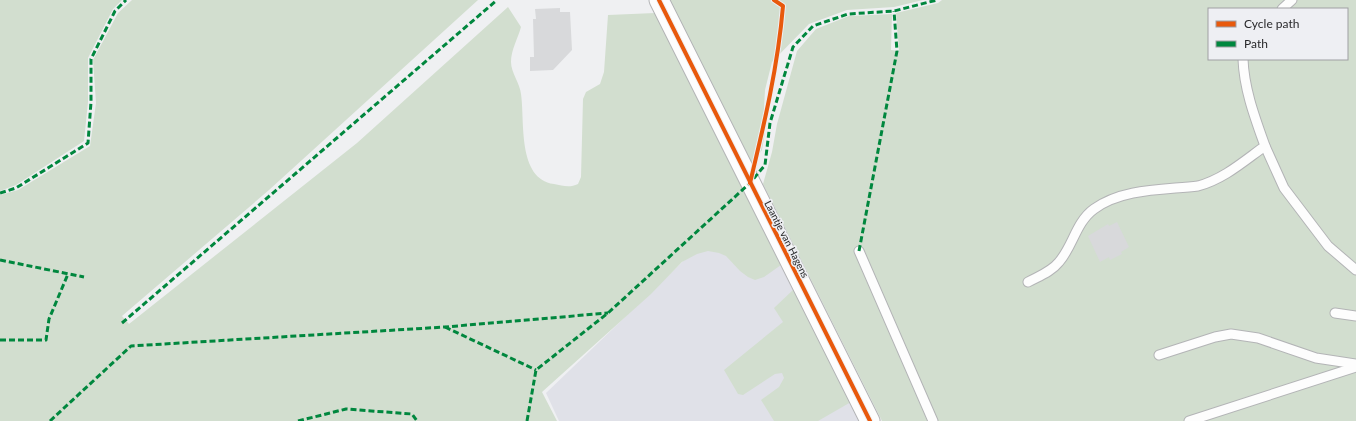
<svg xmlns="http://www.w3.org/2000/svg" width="1356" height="421" viewBox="0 0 1356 421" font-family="Lato,sans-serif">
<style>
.built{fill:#e0e1e8}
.green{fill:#d2decf;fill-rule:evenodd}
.building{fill:#d8d9db}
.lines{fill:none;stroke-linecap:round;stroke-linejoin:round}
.lane-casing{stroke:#b3b4b6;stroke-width:11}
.street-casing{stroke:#b3b4b6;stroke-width:21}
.lane{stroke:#fdfdfd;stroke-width:9}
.street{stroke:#fdfdfd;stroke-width:19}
.quiet{stroke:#00873e;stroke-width:3;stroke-dasharray:6 3;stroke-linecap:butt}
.cycleway-casing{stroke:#eeeff3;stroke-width:6}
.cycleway{stroke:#e8590c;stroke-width:4}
.labels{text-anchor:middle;stroke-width:3.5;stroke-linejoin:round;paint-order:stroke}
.street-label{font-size:10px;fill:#28282a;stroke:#eeeff3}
</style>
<rect width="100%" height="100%" fill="#eff0f2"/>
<polygon class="built" points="748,199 863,421 559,421 546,393"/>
<g class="green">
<polygon points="0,0 122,0 113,9 88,58 88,102 84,141 16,185 0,191"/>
<path d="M132,0H478L269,190L122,316L129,324L357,143L508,7L521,27C518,38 511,50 511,62C511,73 520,83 521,94C525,121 517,179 554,184C563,186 570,188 578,184L581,177L583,99L586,92L600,84L604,72L608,15L655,13L781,265L764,277L755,280L748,277L740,271L726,256L719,253L708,251L697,254L682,262L651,294L542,392L557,421H0V195L18,190L90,146L96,103L93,60L118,13Z"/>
<polygon points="664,0 923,0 894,7 847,10 809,24 772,62 765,90 764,108 765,132 762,150 749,168"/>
<path d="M942,0H1356V421H882L763,184L772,152L777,124L797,51L816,29L849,16L892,14L891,50L899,51L896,13L938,3ZM1209,9H1347V59H1209Z"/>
<polygon points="794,289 851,402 818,421 774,421 761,400 779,387 784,378 782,373 775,374 743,395 738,394 724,370 783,322 774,308"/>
</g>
<g class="building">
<polygon points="560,8 560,12 570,12 572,50 553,70 530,71 530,57 534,57 533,19 536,19 535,9"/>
<polygon points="1117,222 1129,247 1121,252 1122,254 1110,260 1109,257 1100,262 1088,236 1108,224 1109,226"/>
</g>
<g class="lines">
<g class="lane-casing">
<g id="lane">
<polyline points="1282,9 1292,0"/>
<polyline points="1265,146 1284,188 1328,246 1356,270"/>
<polyline points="859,251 933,421"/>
<path d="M1028,282C1039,276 1051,272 1059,262C1073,246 1076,222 1094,209C1123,188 1164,190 1198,186C1224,179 1244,161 1265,146C1255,118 1244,89 1243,59"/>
<polyline points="1335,313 1356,316"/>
<polyline points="1159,355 1215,337 1231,334 1258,338 1316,358 1356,364"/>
<polyline points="1189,421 1356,367"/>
</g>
</g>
<g class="street-casing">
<polyline id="street" points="659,0 870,421"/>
</g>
<use href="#lane" class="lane"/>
<use href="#street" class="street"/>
<g class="quiet">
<polyline points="0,193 16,188 88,143 91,102 91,59 115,11 126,0"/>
<polyline points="859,251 897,51 894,11"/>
<polyline points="0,260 84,277"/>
<polyline points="122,323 497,0"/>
<polyline points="445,327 536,370"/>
<polyline points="0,340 46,340 49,319 68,274"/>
<polyline points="50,421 131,346 445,327 608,313"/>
<polyline points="298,421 346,409 412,414 417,421"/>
<polyline points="527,421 536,370 608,313 750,183 765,165 770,123 793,47 813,26 848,14 894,11 937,0"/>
</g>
<g class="cycleway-casing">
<g id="cycleway">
<polyline points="659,0 870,421"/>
<path d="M750,183C764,125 778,66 783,6L774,0"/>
</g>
</g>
<use href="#cycleway" class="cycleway"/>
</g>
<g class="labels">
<g class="street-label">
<text transform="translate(787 239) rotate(63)" y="4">Laantje van Hagens</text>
</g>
</g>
<rect x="1208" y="8" width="140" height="52" fill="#eeeff3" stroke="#9f9fa3"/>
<rect x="1216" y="21" width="20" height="6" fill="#e8590c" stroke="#9f9fa3"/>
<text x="1244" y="28" font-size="12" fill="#28282a">Cycle path</text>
<rect x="1216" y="41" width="20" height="6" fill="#00873e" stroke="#9f9fa3"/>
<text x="1244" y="48" font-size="12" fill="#28282a">Path</text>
</svg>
